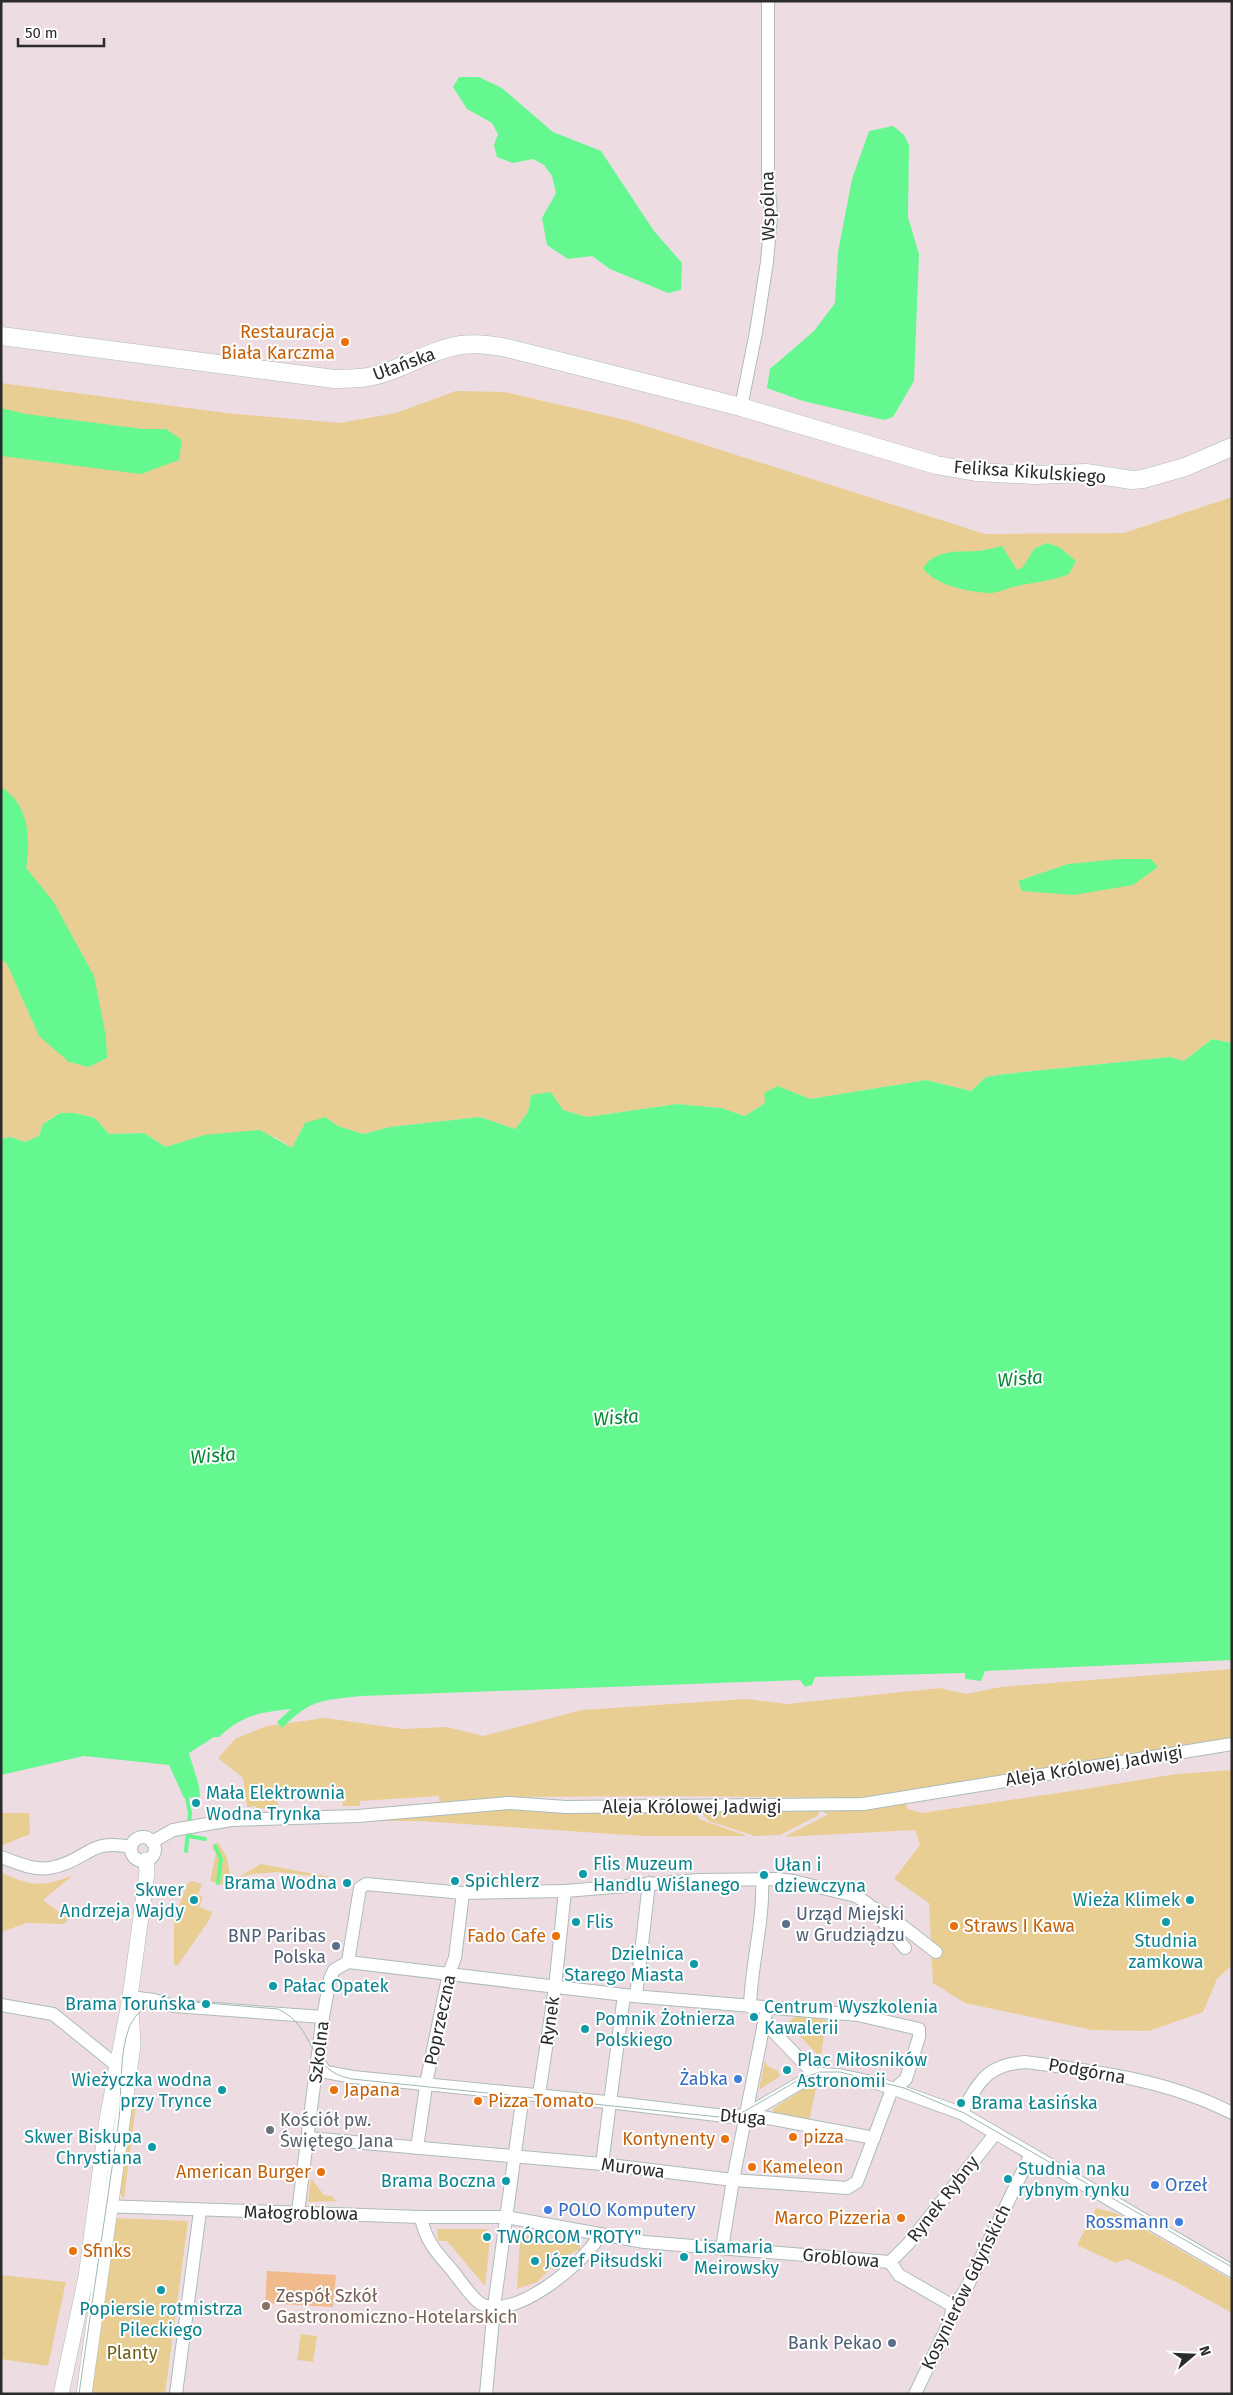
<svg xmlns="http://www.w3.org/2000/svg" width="1233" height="2395" viewBox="0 0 1233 2395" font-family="'Fira Sans',sans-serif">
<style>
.green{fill:#e9ce94}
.pitch{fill:#f1bb8e}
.water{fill:#66f890}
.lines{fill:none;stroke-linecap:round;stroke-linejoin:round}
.stream{stroke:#66f890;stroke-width:4}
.minor-casing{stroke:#acbcb9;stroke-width:14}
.tertiary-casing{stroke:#acbcb9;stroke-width:16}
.secondary-casing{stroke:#acbcb9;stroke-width:19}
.minor{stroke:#fff;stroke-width:12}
.tertiary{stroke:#fff;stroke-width:15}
.secondary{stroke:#fff;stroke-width:18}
.tram{stroke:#9eb7b4;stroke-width:1}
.food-dot{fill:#e8710a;stroke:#fff;stroke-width:2}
.culture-dot{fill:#0f9aa8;stroke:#fff;stroke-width:2}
.service-dot{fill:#5c6f8a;stroke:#fff;stroke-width:2}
.shop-dot{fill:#3f7fe0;stroke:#fff;stroke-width:2}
.worship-dot{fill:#6b7280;stroke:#fff;stroke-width:2}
.education-dot{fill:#8d6e63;stroke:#fff;stroke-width:2}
.labels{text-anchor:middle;stroke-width:4;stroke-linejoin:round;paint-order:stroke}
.street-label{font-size:18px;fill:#2b2b2b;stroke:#fff}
.food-label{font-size:18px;fill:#c56008;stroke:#fff;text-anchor:start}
.culture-label{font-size:18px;fill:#0d838f;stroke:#fff;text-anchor:start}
.service-label{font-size:18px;fill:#4e5e75;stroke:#fff;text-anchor:end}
.shop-label{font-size:18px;fill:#366cbe;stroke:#fff;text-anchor:end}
.worship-label{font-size:18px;fill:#5b616d;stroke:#fff;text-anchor:start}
.education-label{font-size:18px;fill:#785e54;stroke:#fff;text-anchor:start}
.park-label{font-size:18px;fill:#6e5e14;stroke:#fff}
.water-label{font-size:19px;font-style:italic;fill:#058936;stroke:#fff}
</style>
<rect width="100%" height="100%" fill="#eedce3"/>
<g class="green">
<polygon points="1,383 226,413 340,423 396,413 456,391 505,392 630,421 985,534 1124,533 1232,497 1232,1043 1212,1039 1184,1061 1170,1057 1005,1074 986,1077 971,1091 926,1080 810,1099 778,1086 765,1103 745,1116 721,1108 677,1104 587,1117 563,1110 531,1095 528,1112 515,1129 480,1117 390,1127 363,1134 338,1126 305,1123 292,1148 275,1137 204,1135 166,1147 144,1133 109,1134 95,1118 75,1113 59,1113 43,1124 40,1136 25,1142 11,1137 1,1139"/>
<polygon points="1232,1669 1232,1740 860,1798 658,1796 520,1797 440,1805 439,1796 360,1801 360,1806 343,1806 342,1797 278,1798 278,1807 256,1809 256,1806 247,1807 243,1778 218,1758 235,1739 267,1726 325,1718 403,1729 447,1727 483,1736 582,1710 746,1699 787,1704 940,1688 966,1694 1001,1687"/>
<polygon points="1232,1770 1232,1965 1217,1979 1203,2012 1149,2031 1092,2030 965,2003 933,1983 929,1903 894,1879 920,1845 915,1830 784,1837 829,1814 824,1813 824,1810 905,1802 908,1809 922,1813 1078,1790 1176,1774"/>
<polygon points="497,1807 560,1810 697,1812 699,1819 747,1836 644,1836 418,1821 366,1821"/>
<polygon points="820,1811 817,1816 780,1835 755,1836 709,1821 703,1815 703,1812"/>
<polygon points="1,1813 29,1813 30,1834 1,1846"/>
<polygon points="218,1842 227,1858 231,1880 223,1885 210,1881 216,1853 212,1848"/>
<polygon points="261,1864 341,1879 277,1872 253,1874 237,1878"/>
<path d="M1,1872C29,1886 43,1888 73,1875L43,1900L68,1919L64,1924L27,1923L1,1932Z"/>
<polygon points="192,1881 202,1884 198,1895 203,1897 199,1907 212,1912 210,1919 178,1965 174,1965 174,1917 188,1883"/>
<polygon points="795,2016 827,2020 821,2054 818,2055 789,2025 789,2022"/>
<polygon points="765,2060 767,2066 778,2071 780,2076 759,2090"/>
<polygon points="814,2082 817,2083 809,2121 772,2114 774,2108"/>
<polygon points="128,2103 136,2104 124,2199 118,2191"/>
<polygon points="311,2178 324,2195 332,2196 336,2201 308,2202"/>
<polygon points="1096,2208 1118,2214 1232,2280 1232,2313 1178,2283 1127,2259 1116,2263 1077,2245"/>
<polygon points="113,2218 188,2221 165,2394 87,2394"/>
<polygon points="437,2229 487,2229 485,2238 490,2240 485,2286 447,2241 438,2241"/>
<polygon points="531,2234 580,2245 580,2249 562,2258 537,2282 517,2289 520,2239"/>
<polygon points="1,2275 66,2282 48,2366 1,2359"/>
<polygon points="301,2334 317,2336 313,2362 297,2360"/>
</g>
<polygon class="pitch" points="267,2271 336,2275 333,2307 265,2303"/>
<g class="water">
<polygon points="459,77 479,77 502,88 553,132 601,151 654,231 682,263 681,290 668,293 610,269 592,256 568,259 547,245 542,218 556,193 552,176 544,165 533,159 513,163 497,157 494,145 498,134 492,123 467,109 453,87"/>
<polygon points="893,126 904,135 909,145 908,217 919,254 914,381 893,417 884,420 803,401 767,388 770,369 814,331 835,303 838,252 852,179 869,131"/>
<polygon points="1,408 26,414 143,429 166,429 182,440 179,460 141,474 1,456"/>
<path d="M1046,543L1059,547L1076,561L1069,574C1051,582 1032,582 1013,587C1005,589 998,593 990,593C968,592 938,586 923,569C933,549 959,552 978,551C986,550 994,548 1002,546L1017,570L1023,567L1034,549Z"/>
<path d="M1,787C29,804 31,839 26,868L53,901L94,976L106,1037L107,1058L89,1067L69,1062L39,1036L7,964L1,959Z"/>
<polygon points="1120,859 1151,859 1158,867 1133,885 1074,895 1022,891 1018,881 1068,864"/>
<path d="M1212,1039L1232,1043V1660L985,1671L981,1681L965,1679V1673L815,1677L812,1685L805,1687L800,1680L361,1696C320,1701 313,1698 282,1728L277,1722L291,1709C261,1712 242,1715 219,1737H214L189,1753L199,1786L200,1797L184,1798L169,1765L84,1756L1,1775V1139L11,1137L25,1142L39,1136L43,1124L60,1113H75L95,1118L109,1134L144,1133L166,1147L204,1135L260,1130L292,1148L305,1123L325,1117L338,1126L363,1134L390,1127L480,1117L515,1129L528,1112L531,1095L551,1092L563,1110L587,1117L677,1104L721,1108L745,1116L765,1103L764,1093L778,1086L810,1099L926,1080L971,1091L986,1077L1005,1074L1170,1057L1184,1061Z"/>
</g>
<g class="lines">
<g class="stream">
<polyline points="189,1836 205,1839"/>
<polyline points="215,1846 221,1859 218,1883"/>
<polyline points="186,1851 190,1813 187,1798"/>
</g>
<g class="minor-casing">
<g id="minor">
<polyline points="741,407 756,332 767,262 771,216 768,176 768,1"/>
<circle cx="143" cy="1849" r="12"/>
<polyline points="152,1842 173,1830 231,1820 358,1816 509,1803 566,1807 863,1804 1232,1744"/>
<path d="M1,1857C18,1863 35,1872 54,1867C88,1860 89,1838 131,1847"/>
<polyline points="797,1882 856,1896 868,1904 905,1948"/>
<polyline points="874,1908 896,1921 936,1952"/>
<polyline points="348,1962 360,1888 366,1884 463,1893 565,1891 699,1880 778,1879 793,1881"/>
<polyline points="636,1996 649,1883"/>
<polyline points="130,1997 154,2000 174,2006 323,2017"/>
<polyline points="1,2005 53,2014 116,2065"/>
<path d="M750,2007C751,1964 764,1922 762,1880"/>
<polyline points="763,2027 770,2028 815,2075"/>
<polyline points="317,2061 326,2072 353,2077 617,2103 733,2117 747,2114 874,2138"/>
<polyline points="539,2095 555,1987 565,1891"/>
<path d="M961,2113C980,2082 985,2065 1025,2062C1096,2071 1168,2080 1232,2113"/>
<polyline points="747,2114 807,2079 820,2074 839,2075 877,2083 961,2113 1232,2271"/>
<polyline points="308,2138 602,2164 733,2180 847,2188 857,2182 891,2092 906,2079 919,2037 919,2029 858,2015 633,1996 348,1962"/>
<polyline points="417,2148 427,2079 449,1973 455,1958 463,1893"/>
<polyline points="602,2164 624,1995"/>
<polyline points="101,2206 421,2217 506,2217 644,2242 890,2262"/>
<polyline points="298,2212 322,2022 330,1979 334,1970 348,1962"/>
<path d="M421,2217C425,2240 436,2252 451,2269C458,2277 472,2299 481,2304C514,2322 585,2262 600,2235"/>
<polyline points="722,2248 733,2180 767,2008"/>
<polyline points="890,2262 908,2244 995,2134"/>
<polyline points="890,2262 899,2275 953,2306"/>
<polyline points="176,2394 200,2211"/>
<polyline points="486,2394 494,2307 523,2094"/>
<polyline points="915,2394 949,2323 953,2306 965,2291 1031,2154"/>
</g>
</g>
<g class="tertiary-casing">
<g id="tertiary">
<polyline points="61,2394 86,2277 107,2120 130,1997 147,1872 146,1860"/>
<polyline points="84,2394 133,2045 131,2009"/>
</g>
</g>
<g class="secondary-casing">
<path id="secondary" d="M1,336L334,379C347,379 360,379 373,376C404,369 429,350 461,345C477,343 492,345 507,348L741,407L936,465L976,472L1034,475L1086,473L1132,480L1143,479L1185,467L1232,447"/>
</g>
<use href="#minor" class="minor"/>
<use href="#tertiary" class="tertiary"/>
<use href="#secondary" class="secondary"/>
<path class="tram" d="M79,2394C92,2302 106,2211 119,2119C122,2091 119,2054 129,2028C136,2010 152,2002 170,2000L278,2009C318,2028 305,2070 352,2079L719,2117L734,2116L745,2111L802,2078L820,2072H840L904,2088L964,2113L1232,2267"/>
</g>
<g class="food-dot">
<circle cx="345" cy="342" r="5"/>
<circle cx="954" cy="1926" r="5"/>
<circle cx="556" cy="1936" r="5"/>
<circle cx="334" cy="2090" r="5"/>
<circle cx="478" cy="2101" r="5"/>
<circle cx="793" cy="2137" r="5"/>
<circle cx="725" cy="2139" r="5"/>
<circle cx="752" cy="2167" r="5"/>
<circle cx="321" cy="2172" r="5"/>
<circle cx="901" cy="2218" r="5"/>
<circle cx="73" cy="2251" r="5"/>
</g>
<g class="culture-dot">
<circle cx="196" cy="1803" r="5"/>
<circle cx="583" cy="1874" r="5"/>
<circle cx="764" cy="1875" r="5"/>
<circle cx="455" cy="1881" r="5"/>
<circle cx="347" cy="1883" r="5"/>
<circle cx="194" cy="1900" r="5"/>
<circle cx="1190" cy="1900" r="5"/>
<circle cx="576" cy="1922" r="5"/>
<circle cx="1166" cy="1922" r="5"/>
<circle cx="694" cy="1964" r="5"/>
<circle cx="273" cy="1986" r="5"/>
<circle cx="206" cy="2004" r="5"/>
<circle cx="754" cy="2017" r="5"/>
<circle cx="585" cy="2029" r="5"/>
<circle cx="787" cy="2070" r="5"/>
<circle cx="222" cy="2090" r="5"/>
<circle cx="961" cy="2103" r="5"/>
<circle cx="152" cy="2147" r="5"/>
<circle cx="1008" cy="2179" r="5"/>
<circle cx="506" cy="2181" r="5"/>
<circle cx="487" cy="2237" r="5"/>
<circle cx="684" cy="2257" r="5"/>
<circle cx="535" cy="2261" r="5"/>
<circle cx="161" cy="2290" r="5"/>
</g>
<g class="service-dot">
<circle cx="786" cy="1924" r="5"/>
<circle cx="336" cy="1946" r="5"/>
<circle cx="892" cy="2343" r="5"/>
</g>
<g class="shop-dot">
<circle cx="738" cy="2079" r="5"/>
<circle cx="1155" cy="2185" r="5"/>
<circle cx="548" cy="2210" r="5"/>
<circle cx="1179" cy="2222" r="5"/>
</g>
<circle class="worship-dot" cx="270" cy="2130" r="5"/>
<circle class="education-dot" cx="266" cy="2306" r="5"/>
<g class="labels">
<g class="street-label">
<text transform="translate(768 206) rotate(-91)" y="6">Wspólna</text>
<text transform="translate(404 364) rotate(-20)" y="6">Ułańska</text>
<text transform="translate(1030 472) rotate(4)" y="6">Feliksa Kikulskiego</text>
<text transform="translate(1094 1766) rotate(-9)" y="6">Aleja Królowej Jadwigi</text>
<text x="692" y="1813">Aleja Królowej Jadwigi</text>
<text transform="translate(440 2020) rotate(-78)" y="6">Poprzeczna</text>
<text transform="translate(550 2021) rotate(-82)" y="6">Rynek</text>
<text transform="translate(319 2052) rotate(-83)" y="6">Szkolna</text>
<text transform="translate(1087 2071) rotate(10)" y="6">Podgórna</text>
<text transform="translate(743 2117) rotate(5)" y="6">Długa</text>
<text transform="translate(633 2168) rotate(7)" y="6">Murowa</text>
<text transform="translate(943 2199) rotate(-52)" y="6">Rynek Rybny</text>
<text transform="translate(301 2213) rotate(1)" y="6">Małogroblowa</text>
<text transform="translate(841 2258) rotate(5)" y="6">Groblowa</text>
<text transform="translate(966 2287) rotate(-64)" y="6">Kosynierów Gdyńskich</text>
</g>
<g class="food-label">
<text x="335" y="338" text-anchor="end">Restauracja<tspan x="335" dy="21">Biała Karczma</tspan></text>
<text x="964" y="1932">Straws I Kawa</text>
<text x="546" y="1942" text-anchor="end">Fado Cafe</text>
<text x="344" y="2096">Japana</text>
<text x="488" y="2107">Pizza Tomato</text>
<text x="803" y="2143">pizza</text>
<text x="715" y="2145" text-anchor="end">Kontynenty</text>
<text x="762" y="2173">Kameleon</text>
<text x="311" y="2178" text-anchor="end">American Burger</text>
<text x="891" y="2224" text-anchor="end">Marco Pizzeria</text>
<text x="83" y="2257">Sfinks</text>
</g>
<g class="culture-label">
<text x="206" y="1799">Mała Elektrownia<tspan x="206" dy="21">Wodna Trynka</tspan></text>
<text x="593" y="1870">Flis Muzeum<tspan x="593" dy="21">Handlu Wiślanego</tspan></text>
<text x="774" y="1871">Ułan i<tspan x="774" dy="21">dziewczyna</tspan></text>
<text x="465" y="1887">Spichlerz</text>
<text x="337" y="1889" text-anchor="end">Brama Wodna</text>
<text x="184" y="1896" text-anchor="end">Skwer<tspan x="184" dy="21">Andrzeja Wajdy</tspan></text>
<text x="1180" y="1906" text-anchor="end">Wieża Klimek</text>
<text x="586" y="1928">Flis</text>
<text x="1166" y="1947" text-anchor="middle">Studnia<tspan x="1166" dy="21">zamkowa</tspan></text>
<text x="684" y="1960" text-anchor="end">Dzielnica<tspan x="684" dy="21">Starego Miasta</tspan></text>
<text x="283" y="1992">Pałac Opatek</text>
<text x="196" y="2010" text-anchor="end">Brama Toruńska</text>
<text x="764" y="2013">Centrum Wyszkolenia<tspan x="764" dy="21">Kawalerii</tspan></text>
<text x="595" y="2025">Pomnik Żołnierza<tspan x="595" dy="21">Polskiego</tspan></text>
<text x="797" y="2066">Plac Miłosników<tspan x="797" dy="21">Astronomii</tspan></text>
<text x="212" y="2086" text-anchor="end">Wieżyczka wodna<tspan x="212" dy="21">przy Trynce</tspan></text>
<text x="971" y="2109">Brama Łasińska</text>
<text x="142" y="2143" text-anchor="end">Skwer Biskupa<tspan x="142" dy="21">Chrystiana</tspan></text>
<text x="1018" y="2175">Studnia na<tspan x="1018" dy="21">rybnym rynku</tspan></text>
<text x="496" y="2187" text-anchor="end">Brama Boczna</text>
<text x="497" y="2243">TWÓRCOM "ROTY"</text>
<text x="694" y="2253">Lisamaria<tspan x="694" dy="21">Meirowsky</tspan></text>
<text x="545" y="2267">Józef Piłsudski</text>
<text x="161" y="2315" text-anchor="middle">Popiersie rotmistrza<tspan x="161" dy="21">Pileckiego</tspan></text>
</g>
<g class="service-label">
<text x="796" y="1920" text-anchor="start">Urząd Miejski<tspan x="796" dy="21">w Grudziądzu</tspan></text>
<text x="326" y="1942">BNP Paribas<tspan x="326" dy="21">Polska</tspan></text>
<text x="882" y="2349">Bank Pekao</text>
</g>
<g class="shop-label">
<text x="728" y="2085">Żabka</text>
<text x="1165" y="2191" text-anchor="start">Orzeł</text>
<text x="558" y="2216" text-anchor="start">POLO Komputery</text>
<text x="1169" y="2228">Rossmann</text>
</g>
<g class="worship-label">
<text x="280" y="2126">Kościół pw.<tspan x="280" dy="21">Świętego Jana</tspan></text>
</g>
<g class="education-label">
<text x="276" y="2302">Zespół Szkół<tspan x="276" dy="21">Gastronomiczno-Hotelarskich</tspan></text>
</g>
<g class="park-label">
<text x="132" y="2359">Planty</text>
</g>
<g class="water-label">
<text transform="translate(1020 1378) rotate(-5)" y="7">Wisła</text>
<text transform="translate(616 1417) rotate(-5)" y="7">Wisła</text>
<text transform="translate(213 1455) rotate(-5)" y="7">Wisła</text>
</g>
</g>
<rect width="1233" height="2395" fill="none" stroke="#2b2b2b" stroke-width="5"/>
<g transform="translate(1193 2355) rotate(71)" stroke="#ffffff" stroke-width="4" paint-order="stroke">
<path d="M0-4L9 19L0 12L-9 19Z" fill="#2b2b2b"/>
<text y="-8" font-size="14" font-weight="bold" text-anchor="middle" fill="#2b2b2b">N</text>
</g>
<path d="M18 38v8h86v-8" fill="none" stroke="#2b2b2b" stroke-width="2.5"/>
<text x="25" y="38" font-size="15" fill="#2b2b2b" stroke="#ffffff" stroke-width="4" paint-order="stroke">50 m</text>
</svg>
